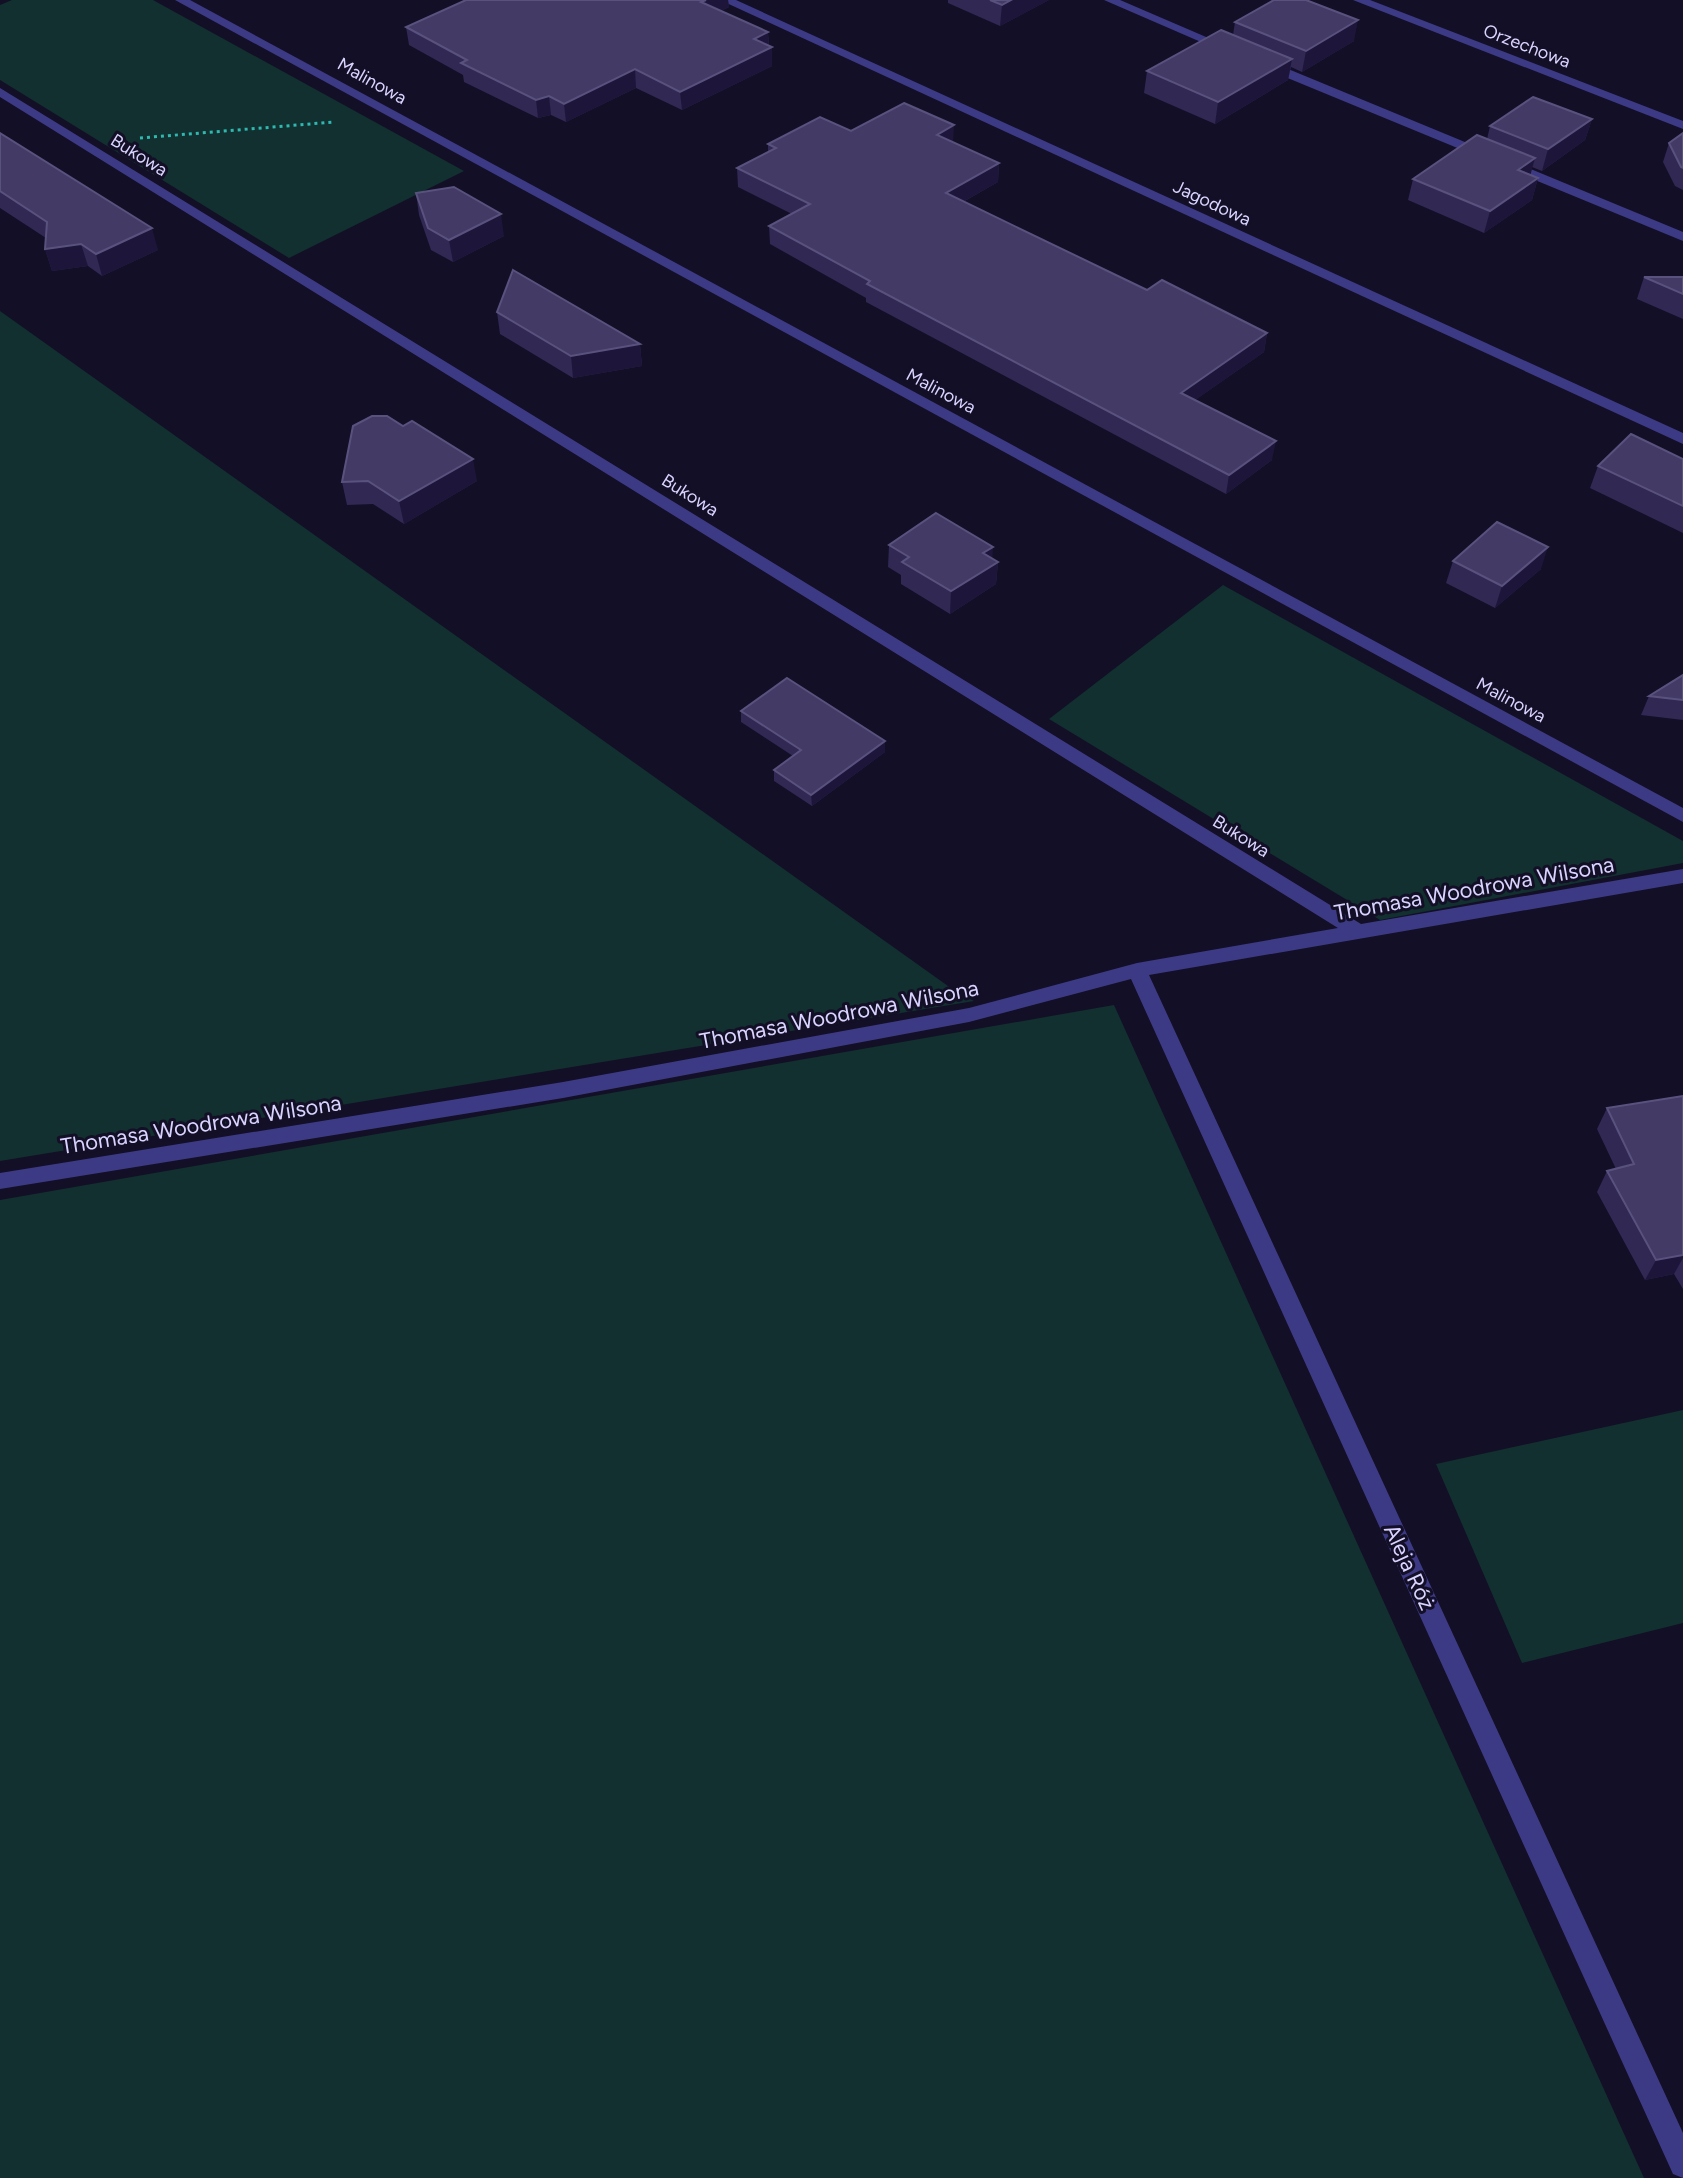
<svg xmlns="http://www.w3.org/2000/svg" width="1683" height="2178" viewBox="0 0 1683 2178" font-family="Figtree,sans-serif">
<style>
.green{fill:#12302f}
.lines{fill:none;stroke-linecap:round;stroke-linejoin:round}
.path{stroke:#2fb8b0;stroke-width:3;stroke-dasharray:3 4;stroke-linecap:butt}
.lane{fill:#3d3a85;fill-rule:evenodd}
.street{fill:#3d3a85;fill-rule:evenodd}
.wall{fill:#312854}
.shaded-wall{fill:#1d163a}
.building{fill:#433a66;stroke:#5a527e;stroke-width:2}
.labels{text-anchor:middle;stroke-width:6;stroke-linejoin:round;paint-order:stroke}
.far-street-label{font-size:18px;fill:#d9d4ff;stroke:#130f26}
.street-label{font-size:22px;fill:#d9d4ff;stroke:#130f26}
</style>
<rect width="100%" height="100%" fill="#130f26"/>
<g class="green">
<polygon points="12,0 153,0 464,171 289,258 0,80 0,5"/>
<polygon points="0,311 948,986 974,1001 0,1161"/>
<polygon points="1223,585 1683,841 1683,863 1380,920 1049,719"/>
<polygon points="1114,1005 1644,2178 0,2178 0,1200"/>
<polygon points="1683,1410 1683,1623 1522,1663 1436,1464"/>
</g>
<g class="lines">
<polyline class="path" points="140,138 334,122"/>
<g class="lane">
<polygon points="1104,0 1120,0 1234,49 1224,52"/>
<polygon points="1261,61 1269,61 1683,232 1683,241 1261,67"/>
</g>
<g class="street">
<polygon points="175,0 190,0 1683,808 1683,822"/>
<polygon points="720,0 736,0 1683,433 1683,444"/>
<polygon points="1353,0 1370,0 1683,121 1683,129"/>
<polygon points="0,88 1361,924 1683,869 1683,883 1149,975 1683,2133 1683,2178 1673,2174 1131,979 969,1022 563,1098 0,1189 0,1173 563,1082 969,1008 1137,963 1338,928 0,97"/>
</g>
</g>
<g class="wall">
<polygon points="466,0 728,0 729,7 721,11 768,32 769,46 772,66 682,110 636,88 566,122 551,115 538,118 464,82 463,75 409,45 406,27"/>
<polygon points="948,0 1049,0 1000,26 948,3"/>
<polygon points="1235,22 1354,41 1302,72 1291,67 1288,80 1215,124 1144,93 1147,71 1233,35"/>
<polygon points="1592,119 1585,140 1542,171 1532,167 1530,175 1538,178 1532,200 1484,233 1408,200 1413,179 1487,139 1490,126"/>
<polygon points="0,133 158,250 102,276 88,266 52,271 45,249 46,238 0,208"/>
<polygon points="1683,133 1683,190 1675,186 1663,162 1669,143"/>
<polygon points="953,142 999,163 998,182 963,202 1147,290 1267,333 1264,352 1195,400 1272,460 1226,494 866,302 866,298 770,244 769,226 792,214 738,187 737,168 768,152 768,144"/>
<polygon points="416,193 504,236 453,262 431,250 419,215"/>
<polygon points="1644,277 1683,277 1683,319 1637,299"/>
<polygon points="497,312 640,344 642,366 573,378 500,334"/>
<polygon points="1683,459 1683,533 1590,488 1598,466"/>
<polygon points="477,481 404,524 373,504 347,505 342,482"/>
<polygon points="889,545 992,559 998,562 996,584 950,614 901,584 901,575 888,567"/>
<polygon points="1453,561 1541,569 1495,608 1446,583"/>
<polygon points="1683,675 1683,720 1641,715 1649,696"/>
<polygon points="741,711 885,752 812,806 774,781 774,770 793,756 741,722"/>
<polygon points="1683,1096 1683,1289 1674,1274 1645,1280 1597,1192 1607,1171 1616,1169 1597,1129 1607,1108"/>
</g>
<g class="shaded-wall">
<polygon points="706,0 728,0 729,7 702,20 701,2"/>
<polygon points="1011,0 1049,0 1000,26 1002,5"/>
<polygon points="1358,20 1354,41 1302,72 1306,51"/>
<polygon points="768,32 769,49 772,47 772,66 682,110 680,92 754,39"/>
<polygon points="1292,59 1288,80 1215,124 1218,102"/>
<polygon points="635,69 636,88 566,122 564,104"/>
<polygon points="549,96 551,115 538,118 536,100"/>
<polygon points="1592,119 1585,140 1542,171 1548,149"/>
<polygon points="954,125 953,144 937,135"/>
<polygon points="1535,158 1529,180 1518,170"/>
<polygon points="999,163 998,182 945,212 946,193"/>
<polygon points="1538,178 1532,200 1484,233 1490,211"/>
<polygon points="501,214 504,236 453,262 449,240"/>
<polygon points="152,228 158,250 102,276 96,254"/>
<polygon points="81,244 88,266 52,271 45,249"/>
<polygon points="1267,333 1264,352 1178,412 1181,393"/>
<polygon points="640,344 642,366 573,378 571,356"/>
<polygon points="1276,441 1272,460 1226,494 1229,475"/>
<polygon points="473,459 477,481 404,524 399,501"/>
<polygon points="993,547 992,566 998,562 996,584 950,614 951,591 983,553"/>
<polygon points="1548,547 1541,569 1495,608 1502,586"/>
<polygon points="885,741 885,752 812,806 811,795"/>
<polygon points="1683,1255 1683,1258 1674,1274 1645,1280 1656,1260"/>
</g>
<g class="building">
<polygon points="466,0 706,0 701,2 768,32 754,39 772,47 680,92 635,69 564,104 549,96 536,100 461,63 467,60 406,27"/>
<polygon points="990,0 1011,0 1002,5"/>
<polygon points="1274,0 1306,0 1358,20 1306,51 1235,22"/>
<polygon points="1221,30 1292,59 1218,102 1147,71"/>
<polygon points="1533,97 1592,119 1548,149 1490,126"/>
<polygon points="904,103 954,125 937,135 999,163 946,193 1147,290 1162,280 1267,333 1181,393 1276,441 1229,475 867,284 870,281 769,226 810,204 737,168 776,148 768,144 820,117 851,131"/>
<polygon points="0,133 152,228 96,254 81,244 45,249 47,222 0,191"/>
<polygon points="1683,133 1683,168 1681,167 1669,143"/>
<polygon points="1477,135 1535,158 1518,170 1538,178 1490,211 1413,179"/>
<polygon points="454,187 501,214 449,240 428,228 416,193"/>
<polygon points="513,270 640,344 571,356 497,312"/>
<polygon points="1644,277 1683,277 1683,294"/>
<polygon points="372,416 387,416 403,426 412,421 473,459 399,501 368,481 342,482 353,426"/>
<polygon points="1631,434 1683,459 1683,506 1598,466"/>
<polygon points="936,513 993,547 983,553 998,562 951,591 902,562 909,557 889,545"/>
<polygon points="1497,522 1548,547 1502,586 1453,561"/>
<polygon points="1683,675 1683,700 1649,696"/>
<polygon points="787,678 885,741 811,795 774,770 801,750 741,711"/>
<polygon points="1683,1096 1683,1255 1656,1260 1607,1171 1634,1164 1607,1108"/>
</g>
<g class="labels">
<g class="far-street-label">
<text transform="translate(1527 46) rotate(21)" y="6">Orzechowa</text>
<text transform="translate(372 81) rotate(29)" y="6">Malinowa</text>
<text transform="translate(139 155) rotate(32)" y="6">Bukowa</text>
<text transform="translate(1212 203) rotate(25)" y="6">Jagodowa</text>
<text transform="translate(941 391) rotate(28)" y="6">Malinowa</text>
<text transform="translate(690 495) rotate(32)" y="6">Bukowa</text>
<text transform="translate(1511 700) rotate(28)" y="6">Malinowa</text>
<text transform="translate(1241 836) rotate(32)" y="6">Bukowa</text>
</g>
<g class="street-label">
<text transform="translate(1474 888) rotate(-10)" y="8">Thomasa Woodrowa Wilsona</text>
<text transform="translate(839 1014) rotate(-11)" y="8">Thomasa Woodrowa Wilsona</text>
<text transform="translate(201 1124) rotate(-9)" y="8">Thomasa Woodrowa Wilsona</text>
<text transform="translate(1410 1567) rotate(65)" y="8">Aleja Róż</text>
</g>
</g>
</svg>
